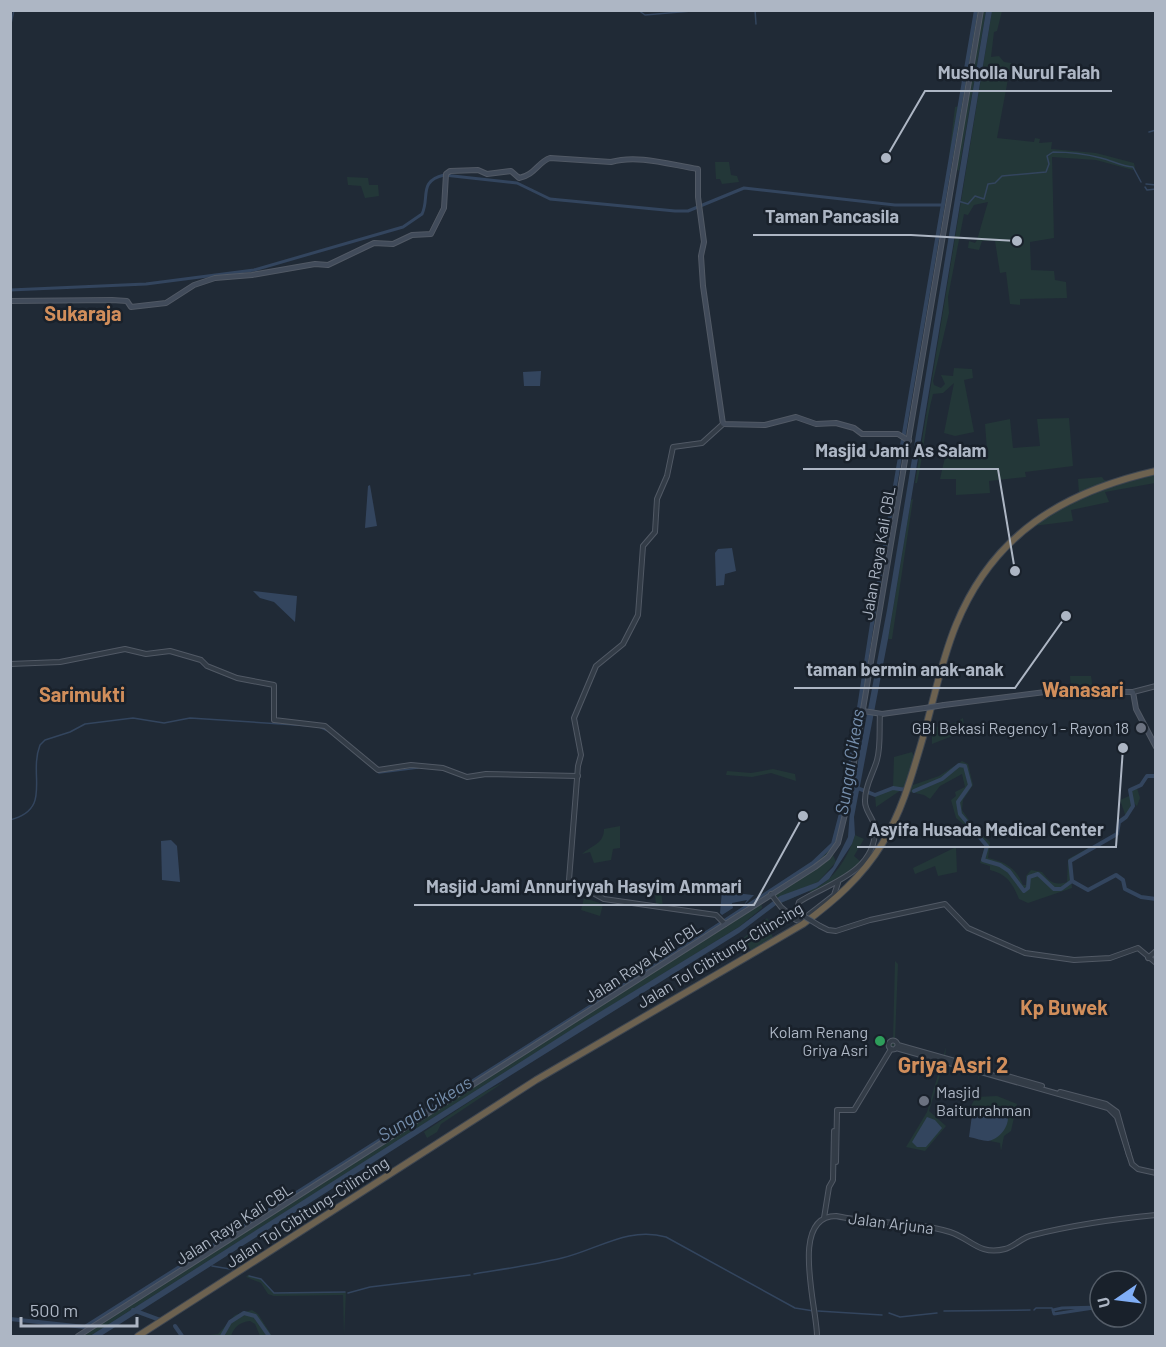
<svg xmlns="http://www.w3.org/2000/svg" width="1166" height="1347" viewBox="0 0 1166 1347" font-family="Barlow,sans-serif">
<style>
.green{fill:#233738}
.water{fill:#33455e}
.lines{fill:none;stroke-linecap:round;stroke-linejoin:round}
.stream{stroke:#33455e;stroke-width:1.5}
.canal{stroke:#33455e;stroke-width:3}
.river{stroke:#33455e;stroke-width:4}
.tertiary-casing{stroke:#515965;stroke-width:6}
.secondary-casing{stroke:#515965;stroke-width:6}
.motorway-casing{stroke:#3e4651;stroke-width:8}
.tertiary{stroke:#333c47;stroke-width:4}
.secondary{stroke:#414b5a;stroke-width:4}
.motorway{stroke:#6d6250;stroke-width:6}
.tertiary-bridge-casing{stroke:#515965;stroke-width:6;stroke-linecap:butt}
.secondary-bridge-casing{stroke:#515965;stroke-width:6;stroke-linecap:butt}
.tertiary-bridge{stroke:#333c47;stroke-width:4}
.secondary-bridge{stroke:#414b5a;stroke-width:4}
.worship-dot{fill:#6b7280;stroke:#19212b;stroke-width:2}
.leisure-dot{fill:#2e9e5b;stroke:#19212b;stroke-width:2}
.labels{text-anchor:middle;stroke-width:5;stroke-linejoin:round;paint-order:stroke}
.street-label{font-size:16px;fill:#adb6c4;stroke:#19212b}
.poi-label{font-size:16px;fill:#adb6c4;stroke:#19212b;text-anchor:end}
.water-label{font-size:18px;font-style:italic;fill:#758eac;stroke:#19212b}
.quarter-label{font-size:20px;font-weight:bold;fill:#d18e5b;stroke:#19212b}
.district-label{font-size:22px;font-weight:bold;fill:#d18e5b;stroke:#19212b}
.leader{fill:none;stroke:#adb6c4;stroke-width:2}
.callout-dot{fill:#adb6c4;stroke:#19212b;stroke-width:2}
.callout-label{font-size:18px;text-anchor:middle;font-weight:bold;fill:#adb6c4;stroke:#19212b;stroke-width:5;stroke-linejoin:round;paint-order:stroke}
</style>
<rect width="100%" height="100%" fill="#202a36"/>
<g class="green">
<polygon points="976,11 986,11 959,171 955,168 955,159 949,157 955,107 960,106"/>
<path d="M992,11H1002L997,31L994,32L991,57L999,56L1004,62L1011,63L997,138L1034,142L1035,138L1040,139L1039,143L1052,142L1051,149L1096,153L1134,163L1135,168L1133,170L1096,160L1052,157L1054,238L1030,242L1031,270L1054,271L1055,280L1066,282L1067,298L1020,299V305L1010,304L1006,272L1000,273L995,241H982L979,250L968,248L969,241L975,243L977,240L988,202L974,205L968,215L964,214L948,297L949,313L933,381L934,385L941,388L945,384L941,375L953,376L954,368L972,369L973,378L964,380L974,432L955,436L944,433L954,383L943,393L933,394C925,424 924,453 917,483H915Z"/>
<polygon points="715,162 729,162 731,175 737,176 739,182 722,184 720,179 716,179"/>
<polygon points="347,177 368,178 369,185 378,185 379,196 365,198 361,186 348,185"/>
<polygon points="1069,418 1073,466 1025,472 1026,477 989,481 990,493 956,495 956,479 940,479 945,457 987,450 985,424 1010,419 1013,448 1040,446 1037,419"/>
<path d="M1155,475V483L1105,492L1109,502L1071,510L1073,521L1033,526C1071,500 1111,486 1155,475Z"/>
<polygon points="1102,477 1104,480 1115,482 1079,494 1078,479"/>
<polygon points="913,499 892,639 888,639 911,500"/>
<polygon points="1070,676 1091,676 1093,689 1071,690"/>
<polygon points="963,718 965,731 932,744 932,733 936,732 936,727 955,723"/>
<polygon points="912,752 915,759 907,790 901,790 876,807 875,795 893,788 894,757"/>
<path d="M962,761L968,764L973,785L963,800L962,810L975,829L990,842L988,858C1006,862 1016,868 1023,885H1026V876L1031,870L1042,872C1050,882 1054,886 1067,882L1068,859L1092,846H1097L1070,862L1072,888L1028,903L1019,899C1013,884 1007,874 990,870V866L980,863L985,846L983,840L956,818L951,800L956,796L955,792L965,787L962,774L940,786L930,799L924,795L910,792L913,785L939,776Z"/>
<polygon points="773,769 795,774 796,781 771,773 752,777 726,775 727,771 751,773"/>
<polygon points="1137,788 1140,798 1137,806 1134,803 1126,817 1120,800 1129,796 1130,790"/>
<path d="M620,826V848L613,849L611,860L594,863L590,852L582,854C592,845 604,844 604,829Z"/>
<path d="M855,835L864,839L854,856L861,862L838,883L815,893L808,891L779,904C788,895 805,893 817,887C836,878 849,854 855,835Z"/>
<polygon points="956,847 957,872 938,876 935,866 915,874 913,868"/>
<polygon points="830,848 836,862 818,882 776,899 770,891 811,864"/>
<polygon points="660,883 663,907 656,905 655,895 645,895 644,885"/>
<polygon points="584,898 603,904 600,916 581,910"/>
<polygon points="761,901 762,908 739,927 565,1034 90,1336 78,1336"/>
<polygon points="767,918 771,924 767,927 775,940 753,953 742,939"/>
<polygon points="895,961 898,964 895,1040 898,1045 943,1057 946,1047 945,1058 981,1071 978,1081 979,1072 944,1062 929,1111 946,1126 925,1151 906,1147 927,1112 942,1061 890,1048 889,1042 893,1040"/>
<polygon points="504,1082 441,1124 437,1132 427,1138 424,1132 484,1092"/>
<path d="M997,1096L1017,1104L1011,1131L1004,1136L1001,1151L1000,1143L990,1141C1001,1130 1008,1129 1008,1111L1005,1108L980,1109L978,1114L972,1115L971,1106L976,1097Z"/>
<polygon points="248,1275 261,1279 274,1293 346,1292 344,1336 343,1295 274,1296 268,1294 261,1283 246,1277"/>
<path d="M252,1310L258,1314L272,1336H260L255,1324L250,1321C240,1322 234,1327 231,1336H202L218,1334L235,1315Z"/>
</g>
<g class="water">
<polygon points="986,11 992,11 888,639 854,817 855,835 852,844 829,879 816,888 776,905 739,933 484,1092 101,1336 90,1336 577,1026 739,927 780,896 818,882 833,867 848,837 851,798 887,610"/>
<polygon points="541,371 540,386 524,386 523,372"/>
<polygon points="370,485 377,526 365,528 368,486"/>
<polygon points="732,548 736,571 725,574 724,585 716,586 715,553 718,549"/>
<polygon points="253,591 297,596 295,622 274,602 260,598"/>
<polygon points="171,840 177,846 180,882 162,880 161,841"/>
<polygon points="722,891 752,895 754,895 744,905 747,900 732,903 733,908 722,915 720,913"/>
<path d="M1006,1108C1013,1121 1002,1139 988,1141C983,1141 975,1138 969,1137L972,1115L978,1114L980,1109Z"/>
<polygon points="927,1117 935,1120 942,1128 926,1147 917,1147 912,1142"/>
</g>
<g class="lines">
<g class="stream">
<polyline points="638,10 645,15 703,10"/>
<polyline points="755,10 756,24"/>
<polyline points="10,28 14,10"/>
<polyline points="1149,132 1156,130"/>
<polyline points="1146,184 1156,185"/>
<polyline points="1145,187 1147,190 1156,189"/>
<path d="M958,201L968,204L975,196L984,199L988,184L995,183L1002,176L1046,172L1049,164L1047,156L1053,152C1069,152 1086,154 1101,158C1113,161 1121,166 1133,167L1141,182"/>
<polyline points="319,727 328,731"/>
<polyline points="374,768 379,773 418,768"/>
<path d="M10,820C53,809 28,776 40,745L45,740L70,732L85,724L133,718L164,723L190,718L311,726"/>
<polyline points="212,1266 236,1270"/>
<path d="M474,1274C504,1269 533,1265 562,1258C597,1250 628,1226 666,1237L795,1308L814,1311"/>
<polyline points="249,1276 261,1279 274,1293 345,1292"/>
<polyline points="348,1293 370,1287 470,1275"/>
<polyline points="1034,1310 1036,1308 1052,1308 1053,1312"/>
<polyline points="818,1311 882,1315"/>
<polyline points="944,1311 1030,1310"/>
<polyline points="889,1313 900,1317 937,1313"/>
</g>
<g class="canal">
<path d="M10,290L146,284L254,270L403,227L422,214C430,198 418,181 444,175L517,183L550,199L675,211H688L744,188L895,205H943"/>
<polygon points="1100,1307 1054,1314 1053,1310 1062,1308"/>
</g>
<g class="river">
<polyline points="860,789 875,795 893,788 906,790"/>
<polyline points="914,791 942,779 959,765 965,766 970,785 958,802 960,814 987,846 983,860 1000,865 1009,871 1024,891 1028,888 1029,877 1038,874 1054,889 1061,889 1072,881 1088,890 1116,875 1123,880 1125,889 1141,897 1156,899"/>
<polyline points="1072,881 1070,861 1117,834 1119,822 1126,817 1133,806 1130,790 1141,785 1147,776 1156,776"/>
<polyline points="133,1310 160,1320"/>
<polyline points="10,1319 85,1327 697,939 813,863 833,844 845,798 876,598 976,10"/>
<polyline points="175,1326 182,1336"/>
<polyline points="222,1336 230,1322 244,1313 255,1316 269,1336"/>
</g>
<g class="tertiary-casing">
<g id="tertiary">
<polyline points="723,424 702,443 673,447 667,476 657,499 655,532 643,546 638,615 623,644 596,666 574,718 581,755 578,766 569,880 604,899 716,915 725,924"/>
<polyline points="10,664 60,662 125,649 146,654 170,651 201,660 207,666 237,678 274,685 274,720 325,726 378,770 411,765 443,768 467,777 486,774 578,776"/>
<polyline points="1133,692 1156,686"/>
<polyline points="771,894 781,907 796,920 803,919 834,895 838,883"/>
<path d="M802,915L797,909L799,902C827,884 875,873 875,830C875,818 864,812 865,800C865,785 873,774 877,760C881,746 879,729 880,714"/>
<polyline points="820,926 828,930 836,931 870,920 945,904 968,928 1025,953 1074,960 1110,958 1138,948 1156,963"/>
<polyline points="1148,958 1156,951"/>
<circle cx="893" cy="1045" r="4.5"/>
<polyline points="898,1045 969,1065"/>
<polyline points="896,1048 1108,1108 1117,1117 1132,1164 1138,1169 1156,1173"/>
<polyline points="1000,1074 1042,1086"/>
<polyline points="1060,1092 1106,1104 1117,1112 1129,1155"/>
<polyline points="836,1162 837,1110 854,1110 891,1049"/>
<polyline points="824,1218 829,1187 833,1180 834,1131"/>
<path d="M817,1336C817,1307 789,1216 836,1216C874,1224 913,1221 950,1232C970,1238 979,1256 1005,1249C1014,1247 1022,1237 1033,1235C1073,1225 1114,1219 1156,1215"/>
</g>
</g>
<g class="secondary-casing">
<g id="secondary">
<path d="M10,301L112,300L127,301L131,307L166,303L194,285L215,278L252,275L315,264L328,265L374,243L393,244L412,235L431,234L444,208L446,174L450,171L478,170L487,174L511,171L519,178C535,175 538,162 550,158L611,162C638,154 671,165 698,169V197L704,242L701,256L703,286L723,424L765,425L796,417L816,424L836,423L854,428L862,434H898L909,441"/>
<polyline points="944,705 1053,691 1133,692 1136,709 1156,747"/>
<polyline points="863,711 882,714 925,708"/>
<polyline points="78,1336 815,867 828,857 838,843 846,810 981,10"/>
</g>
</g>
<g class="motorway-casing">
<path id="motorway" d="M138,1336L536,1080L803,924C834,901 862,877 882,844C903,810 913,771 924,734C934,698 942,659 956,625C993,534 1063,492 1156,471"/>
</g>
<use href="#tertiary" class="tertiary"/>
<use href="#secondary" class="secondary"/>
<use href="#motorway" class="motorway"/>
<g class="tertiary-bridge-casing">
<polyline id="tertiary-bridge" points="802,915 820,926"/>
</g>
<g class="secondary-bridge-casing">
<polyline id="secondary-bridge" points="925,708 944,705"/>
</g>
<use href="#tertiary-bridge" class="tertiary-bridge"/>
<use href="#secondary-bridge" class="secondary-bridge"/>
</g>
<g class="worship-dot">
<circle cx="1141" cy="728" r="6"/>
<circle cx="924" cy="1101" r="6"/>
</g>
<circle class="leisure-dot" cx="880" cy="1041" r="6"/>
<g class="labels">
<g class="street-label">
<text transform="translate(878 553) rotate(-80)" y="6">Jalan Raya Kali CBL</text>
<text transform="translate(720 955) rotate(-31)" y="6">Jalan Tol Cibitung–Cilincing</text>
<text transform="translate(643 962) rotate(-33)" y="6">Jalan Raya Kali CBL</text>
<text transform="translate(307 1212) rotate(-33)" y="6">Jalan Tol Cibitung–Cilincing</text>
<text transform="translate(891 1223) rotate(7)" y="6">Jalan Arjuna</text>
<text transform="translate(234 1224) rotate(-33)" y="6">Jalan Raya Kali CBL</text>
</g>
<g class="poi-label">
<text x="1129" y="734">GBI Bekasi Regency 1 - Rayon 18</text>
<text x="868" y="1038">Kolam Renang<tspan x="868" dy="18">Griya Asri</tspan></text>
<text x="936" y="1098" text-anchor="start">Masjid<tspan x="936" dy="18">Baiturrahman</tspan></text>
</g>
<g class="water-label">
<text transform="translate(850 762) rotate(-81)" y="6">Sungai Cikeas</text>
<text transform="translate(425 1109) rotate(-32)" y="6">Sungai Cikeas</text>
</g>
<g class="quarter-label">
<text x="83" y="321">Sukaraja</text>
<text x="1083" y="697">Wanasari</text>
<text x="82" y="702">Sarimukti</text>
<text x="1064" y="1015">Kp Buwek</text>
</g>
<g class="district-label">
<text x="953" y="1073">Griya Asri 2</text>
</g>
</g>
<path class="leader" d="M886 158L925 91H1112M1017 241L911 235H753M1015 571L998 469H803M1066 616L1015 688H794M1123 748L1116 847H857M803 816L754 905H414"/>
<g class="callout-dot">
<circle cx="886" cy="158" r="6"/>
<circle cx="1017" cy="241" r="6"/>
<circle cx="1015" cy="571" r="6"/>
<circle cx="1066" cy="616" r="6"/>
<circle cx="1123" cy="748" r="6"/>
<circle cx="803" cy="816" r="6"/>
</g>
<g class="callout-label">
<text x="1019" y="79">Musholla Nurul Falah</text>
<text x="832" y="223">Taman Pancasila</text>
<text x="901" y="457">Masjid Jami As Salam</text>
<text x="905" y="676">taman bermin anak-anak</text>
<text x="986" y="836">Asyifa Husada Medical Center</text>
<text x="584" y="893">Masjid Jami Annuriyyah Hasyim Ammari</text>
</g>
<rect width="1166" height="1347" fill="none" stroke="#adb6c4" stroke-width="24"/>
<g transform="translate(1118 1299) rotate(256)"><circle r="28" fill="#19212b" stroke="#545d68" stroke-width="1.5"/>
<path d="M0-4.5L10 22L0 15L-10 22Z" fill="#80aef6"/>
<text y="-9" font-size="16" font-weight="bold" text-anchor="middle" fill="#adb6c4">U</text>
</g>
<path d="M21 1317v9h116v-9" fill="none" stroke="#adb6c4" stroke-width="3"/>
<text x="30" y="1317" font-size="18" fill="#adb6c4" stroke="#19212b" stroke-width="4.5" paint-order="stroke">500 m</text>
</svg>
